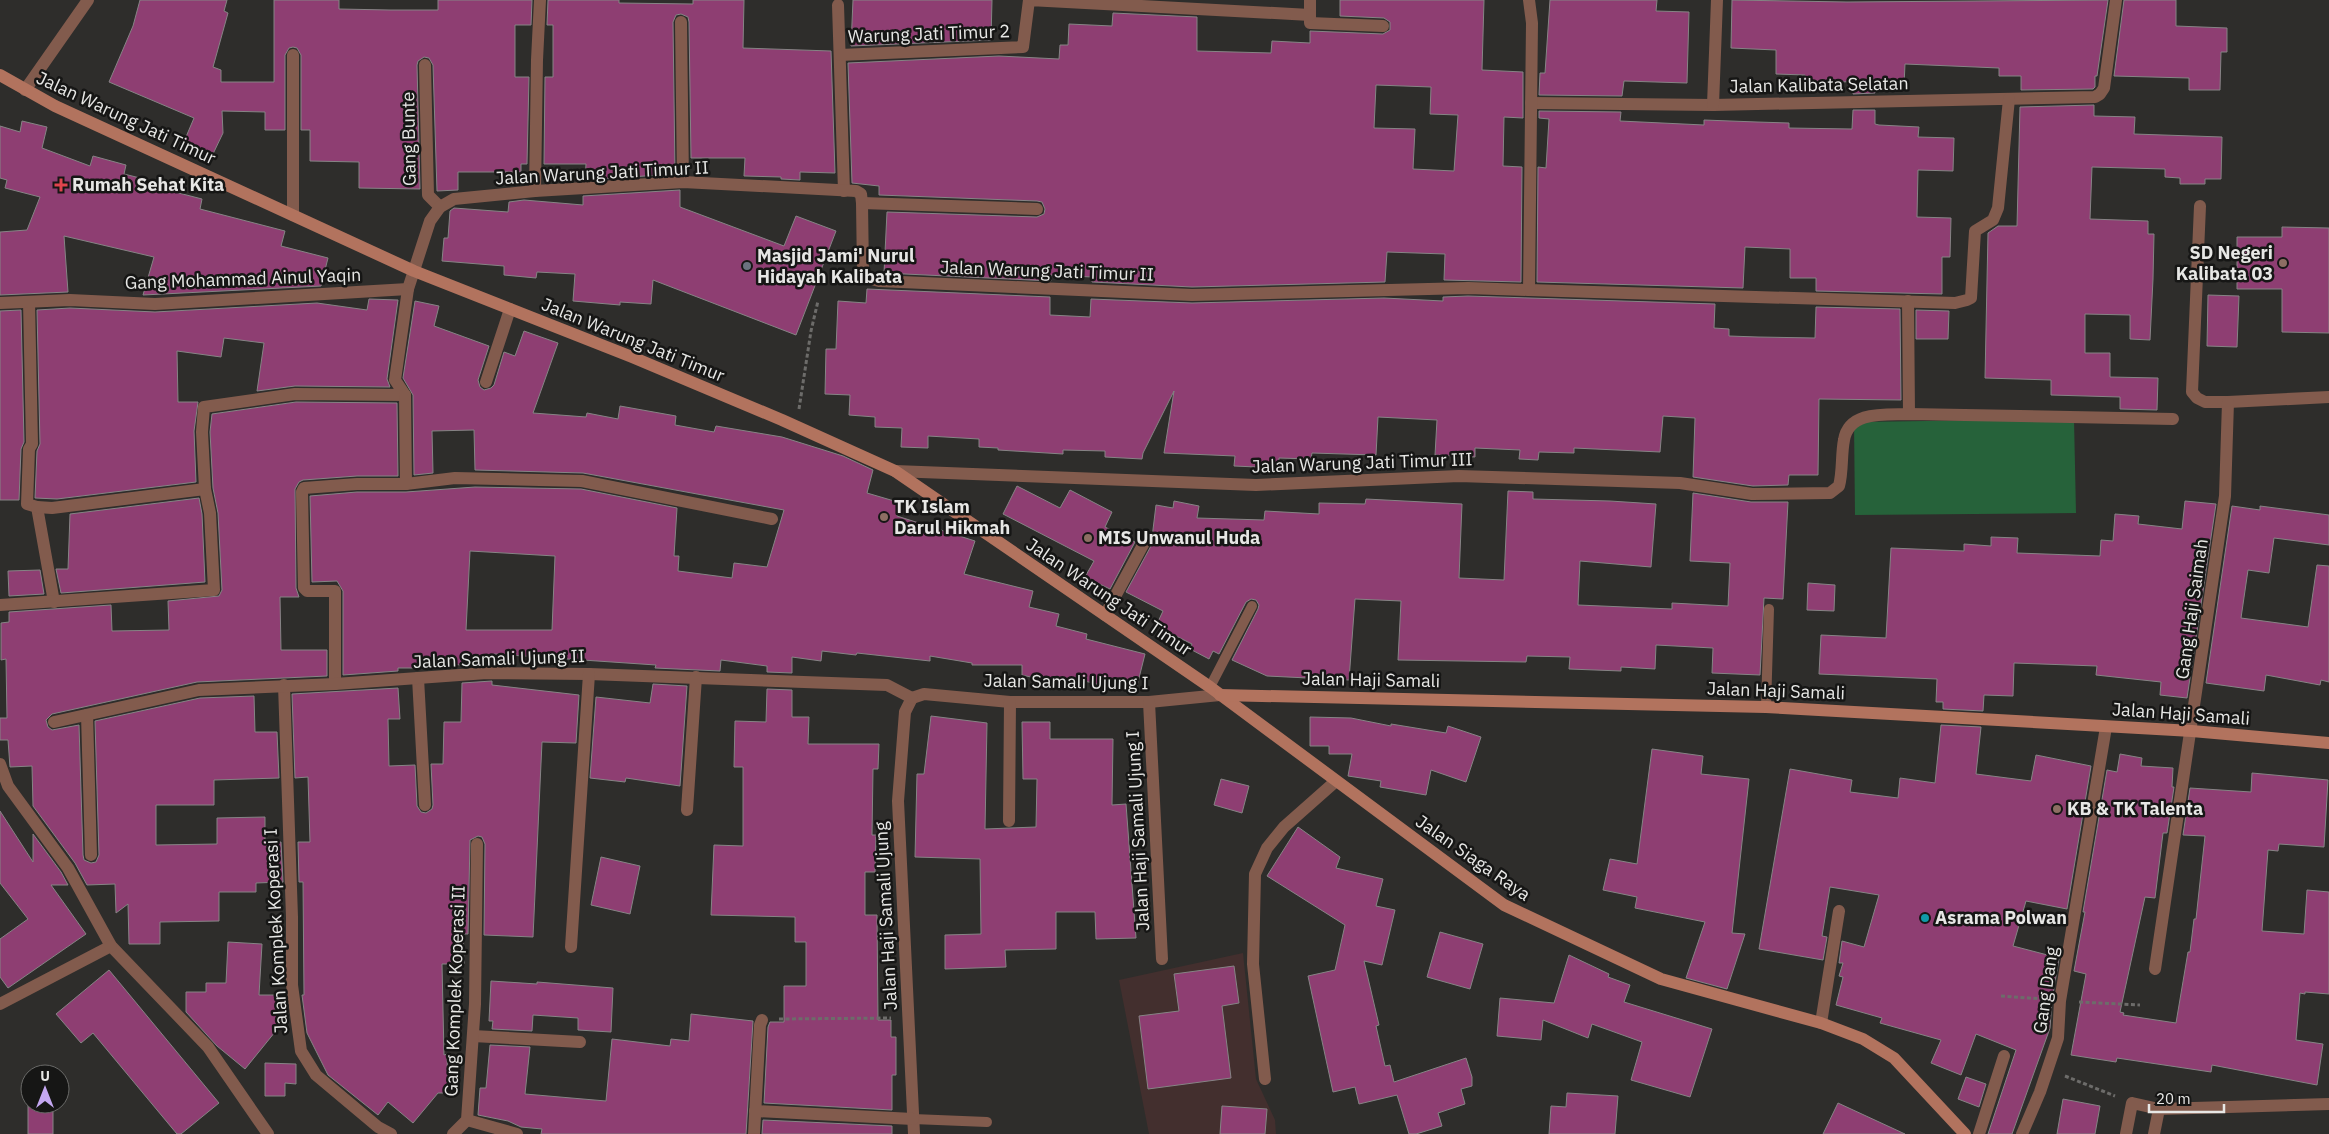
<svg xmlns="http://www.w3.org/2000/svg" width="2329" height="1134" viewBox="0 0 2329 1134" font-family="'IBM Plex Sans',sans-serif">
<style>
.education{fill:#432f2e}
.green{fill:#26623a}
.building{fill:#8e3e72;stroke:#868485;fill-rule:evenodd}
.lines{fill:none;stroke-linecap:round;stroke-linejoin:round}
.path{stroke:#6d6c6a;stroke-width:3;stroke-dasharray:4 2.5;stroke-linecap:butt}
.lane{stroke:#825b4d;stroke-width:10}
.street{stroke:#825b4d;stroke-width:12}
.secondary{stroke:#b2735e;stroke-width:12}
.health-dot{fill:#e0444e;stroke:#161615;stroke-width:2}
.education-dot{fill:#8d6e63;stroke:#161615;stroke-width:2}
.worship-dot{fill:#6b7280;stroke:#161615;stroke-width:2}
.culture-dot{fill:#0f9aa8;stroke:#161615;stroke-width:2}
.labels{text-anchor:middle;stroke-width:5;stroke-linejoin:round;paint-order:stroke}
.street-label{font-size:18px;fill:#e7e7e5;stroke:#161615}
.poi-label{font-size:18px;font-weight:bold;fill:#e7e7e5;stroke:#161615;text-anchor:start}
</style>
<rect width="100%" height="100%" fill="#2e2d2b"/>
<polygon class="education" points="1243,953 1256,1079 1275,1120 1276,1134 1149,1134 1119,980"/>
<polygon class="green" points="2074,419 2076,513 1855,515 1854,422"/>
<g class="building">
<polygon points="140,0 227,0 224,11 228,13 213,67 221,70 221,82 274,82 274,0 339,0 339,9 390,10 438,10 438,0 532,0 531,25 515,25 515,77 529,77 527,164 521,164 521,172 458,172 458,190 437,191 433,65 429,58 424,57 418,61 417,65 420,189 359,188 359,162 310,161 310,130 301,130 301,55 297,48 293,47 289,48 285,55 285,130 265,130 265,112 222,111 223,133 212,156 183,144 194,118 109,82 133,26"/>
<polygon points="548,0 619,0 619,3 693,4 693,0 744,0 743,48 831,51 835,173 800,172 800,180 781,179 781,177 744,176 745,158 691,158 689,22 688,17 681,14 676,15 673,22 675,174 585,180 586,164 544,164 545,77 553,77 553,25 547,25"/>
<polygon points="853,0 992,0 991,40 851,46"/>
<path d="M1340,0H1484L1482,70L1523,72V118L1504,117L1503,166L1522,167L1521,282L1444,280L1445,254L1387,252L1385,282L1192,287L1092,282V277L1051,275V281L884,273L887,212L1037,217L1044,214L1045,209L1042,202L1037,201L879,195V186L852,183L848,63L999,56L1059,59L1060,45H1068L1069,24L1112,26L1113,13L1197,17V51L1271,53L1272,41L1310,43V31L1383,34L1390,30V22L1384,18L1340,16ZM1376,85L1431,87L1430,114L1458,115L1454,171L1413,169L1415,129L1374,128Z"/>
<polygon points="1550,0 1657,0 1656,11 1689,12 1687,83 1624,81 1622,96 1539,95 1540,73 1545,73"/>
<polygon points="1732,0 1847,2 2108,0 2097,76 2095,76 2095,87 2093,89 2021,90 2021,76 1999,76 1999,68 1905,64 1904,85 1876,84 1875,93 1853,94 1853,82 1805,81 1805,75 1776,74 1776,50 1731,48"/>
<polygon points="2124,0 2176,0 2176,26 2227,28 2227,52 2221,52 2220,90 2189,90 2189,78 2114,76"/>
<polygon points="2094,105 2094,116 2135,117 2134,134 2222,137 2221,179 2205,179 2205,184 2180,184 2180,178 2165,177 2165,169 2092,167 2090,219 2148,221 2148,234 2154,234 2153,279 2150,340 2130,339 2130,315 2085,314 2085,353 2110,353 2110,377 2158,378 2157,410 2120,409 2120,397 2051,395 2051,380 1985,378 1988,233 1998,226 2017,226 2020,107"/>
<polygon points="1853,110 1875,110 1875,124 1879,125 1919,127 1918,137 1954,138 1953,171 1918,170 1917,217 1951,218 1950,257 1942,257 1942,294 1816,291 1816,278 1790,278 1790,249 1745,247 1743,288 1537,282 1538,167 1546,168 1549,119 1539,118 1539,111 1621,112 1620,121 1704,125 1704,120 1757,122 1789,123 1789,128 1852,129"/>
<polygon points="22,121 47,127 42,148 90,166 93,156 126,165 124,174 172,186 171,191 202,199 200,209 285,231 281,246 328,258 321,286 143,295 154,257 64,236 68,292 0,295 0,232 27,230 40,197 5,188 7,180 0,178 0,126 20,132"/>
<polygon points="680,190 680,207 784,246 796,216 836,231 796,335 653,280 651,304 620,302 620,305 573,301 575,274 537,272 536,278 504,275 504,266 442,261 444,238 448,238 450,211 454,208 508,212 509,202 524,200 583,205 583,196"/>
<polygon points="2282,227 2329,228 2329,333 2282,332 2282,289 2237,289 2237,237 2282,237"/>
<polygon points="867,289 1050,297 1050,315 1090,317 1091,299 1192,303 1384,298 1443,301 1443,297 1468,296 1715,304 1714,328 1729,329 1729,336 1758,337 1815,338 1816,307 1900,309 1901,400 1819,399 1818,475 1789,475 1788,485 1753,486 1693,477 1695,418 1663,416 1660,452 1574,448 1574,453 1539,452 1538,460 1519,459 1520,450 1475,448 1475,457 1435,455 1437,420 1378,417 1376,455 1312,453 1311,459 1279,458 1279,468 1234,466 1235,456 1164,453 1174,391 1143,453 1142,459 1105,457 1105,451 1063,450 1063,454 998,450 998,448 979,447 979,439 928,436 928,448 901,447 902,428 875,427 875,417 849,415 850,395 825,394 826,349 836,349 838,301 866,303"/>
<polygon points="2208,295 2239,296 2237,347 2207,346"/>
<polygon points="369,299 398,300 387,379 390,387 295,386 257,391 264,343 224,338 221,357 177,351 178,402 198,402 194,431 196,482 57,499 35,498 37,451 40,444 37,310 70,308 155,312 317,303 367,310"/>
<path d="M415,301L439,306L434,326L489,346L478,380L480,387L484,390L491,388L494,385L504,352L515,356L524,331L558,343L533,413L586,417L587,413L618,419L620,406L676,416L675,425L714,432L716,426L782,437L843,456L873,470L867,493L901,503L897,516L975,541L964,574L1033,591L1029,607L1059,614L1056,626L1087,634L1086,639L1145,654L1136,690L1102,681L1101,685L1076,679L1074,685H1066L1022,675V665H972V663L930,656V661L857,653L856,655L822,651L821,661L792,657V673L767,672V666L721,660L720,671L655,668L656,665L494,654L493,665L462,667V665L420,663V668H398V671L343,675V591L337,581L312,582L310,496L357,492H406L475,487L581,489L677,508L674,556H679L678,571L732,578L734,563L767,567L784,510L583,473L475,470L474,430L432,431L433,473L414,475L413,395L403,378ZM470,551L555,556L552,630H466Z"/>
<polygon points="21,310 24,442 21,449 19,500 0,500 0,311"/>
<polygon points="1916,310 1949,311 1948,339 1916,339"/>
<polygon points="296,402 397,403 398,476 357,476 303,480 299,482 295,489 296,588 299,597 280,597 281,650 327,650 327,676 197,682 52,714 46,720 48,727 52,730 79,725 83,855 84,860 91,863 96,862 99,855 95,721 200,698 254,696 255,732 277,732 279,778 214,780 214,805 156,805 156,845 217,844 217,818 265,817 265,843 281,842 283,882 256,883 256,892 219,892 219,921 160,922 160,944 129,944 128,904 116,913 115,884 87,885 75,863 33,806 32,766 10,767 8,740 0,740 0,718 7,718 6,659 1,660 1,623 9,622 9,612 111,605 112,631 169,630 168,601 219,596 222,590 218,513 213,488 210,432 212,414"/>
<polygon points="1017,486 1060,508 1070,490 1112,512 1105,527 1135,542 1110,589 1085,577 1094,561 1003,514"/>
<polygon points="1508,491 1533,492 1533,499 1610,501 1656,504 1651,567 1580,561 1578,605 1672,609 1672,603 1728,606 1730,563 1690,561 1693,493 1751,502 1788,502 1783,599 1764,598 1760,675 1712,673 1713,648 1656,645 1655,669 1621,667 1621,671 1569,669 1570,657 1527,656 1526,662 1398,660 1401,601 1355,599 1349,680 1267,676 1232,660 1258,609 1259,605 1256,600 1251,599 1246,602 1219,654 1213,651 1209,659 1190,649 1192,644 1156,626 1163,611 1126,592 1151,546 1156,505 1173,508 1174,501 1199,506 1197,518 1264,520 1265,511 1319,514 1319,503 1365,504 1366,499 1462,504 1459,578 1504,580"/>
<polygon points="199,498 202,514 205,582 61,593 56,569 68,569 70,514"/>
<polygon points="2185,501 2216,504 2187,698 2160,695 2161,682 2096,675 2097,666 2014,663 2013,696 1984,695 1983,711 1943,709 1943,702 1936,702 1937,679 1819,674 1821,635 1886,638 1891,548 1964,551 1964,544 1991,546 1991,537 2018,538 2017,553 2100,556 2101,540 2113,541 2115,514 2139,516 2138,524 2182,529"/>
<polygon points="2232,506 2260,510 2260,506 2329,515 2329,545 2274,538 2269,573 2248,570 2241,618 2308,627 2317,565 2329,566 2329,682 2321,680 2320,685 2266,675 2264,691 2206,683"/>
<polygon points="40,570 44,594 9,596 8,571"/>
<polygon points="1808,583 1835,585 1834,611 1807,610"/>
<polygon points="492,681 492,685 579,695 576,743 542,742 533,937 484,935 485,844 482,837 478,836 470,840 468,934 463,934 464,964 442,964 444,1055 447,1054 448,1093 438,1093 413,1123 388,1102 378,1115 328,1075 307,1033 302,995 304,995 303,882 299,882 298,842 310,842 308,777 295,778 292,694 398,688 400,719 388,719 389,766 415,765 417,806 421,812 426,813 432,809 433,805 431,764 443,764 444,722 461,722 462,683"/>
<polygon points="653,684 687,686 680,786 626,778 625,782 590,778 596,697 650,703"/>
<polygon points="767,689 792,690 792,717 809,717 808,744 879,744 878,769 873,769 872,835 876,835 875,872 865,872 865,915 877,915 878,1020 891,1020 891,1037 896,1037 896,1075 892,1075 892,1110 764,1103 768,1027 770,1022 784,1022 784,986 806,986 806,942 795,942 795,917 711,915 714,845 743,846 743,767 734,767 735,721 766,722"/>
<polygon points="931,716 987,723 985,829 1036,827 1037,779 1023,779 1022,722 1050,722 1050,739 1113,739 1112,805 1126,804 1136,938 1096,939 1095,912 1056,912 1056,949 1005,950 1006,967 945,969 945,935 981,934 980,859 915,857 917,774 924,774"/>
<polygon points="1310,717 1351,718 1391,726 1391,724 1446,733 1448,726 1481,737 1466,782 1431,770 1426,795 1380,787 1381,781 1348,776 1352,754 1329,754 1329,746 1310,746"/>
<polygon points="1941,725 1981,727 1976,774 2031,781 2036,755 2091,766 2067,909 2026,901 2013,946 2059,958 2052,1000 2050,1028 2012,1134 1988,1134 2016,1050 1976,1034 1961,1075 1931,1063 1941,1040 1880,1023 1882,1018 1836,1005 1843,977 1839,976 1843,963 1839,963 1842,941 1864,947 1879,895 1830,887 1822,936 1827,937 1823,960 1759,949 1790,769 1852,780 1850,792 1898,798 1900,778 1935,783"/>
<polygon points="1652,749 1703,756 1701,774 1749,779 1732,933 1745,934 1727,989 1686,978 1705,922 1635,908 1637,897 1603,890 1610,859 1637,864"/>
<polygon points="2120,754 2142,758 2141,766 2173,768 2172,787 2174,787 2167,833 2163,833 2155,898 2145,897 2120,1012 2124,1013 2123,1015 2176,1023 2188,952 2190,952 2194,919 2196,919 2205,836 2183,835 2190,788 2251,792 2252,773 2328,780 2324,847 2279,844 2278,851 2268,850 2262,931 2304,934 2307,890 2329,892 2329,994 2305,992 2305,994 2300,993 2296,1040 2323,1044 2317,1085 2212,1065 2211,1072 2117,1058 2116,1062 2071,1055 2086,974 2074,971 2085,912 2083,912 2107,770 2117,772"/>
<polygon points="1221,779 1249,786 1242,813 1214,805"/>
<polygon points="0,811 33,862 33,834 61,872 68,885 51,885 86,934 8,988 0,977 0,939 28,919 0,883"/>
<polygon points="1298,827 1340,857 1336,868 1383,879 1376,906 1395,910 1382,965 1364,961 1379,1025 1376,1026 1385,1066 1390,1065 1394,1082 1466,1058 1472,1077 1472,1086 1461,1089 1465,1104 1438,1113 1442,1126 1416,1134 1409,1134 1397,1095 1359,1104 1355,1087 1333,1092 1308,976 1335,970 1345,925 1267,876"/>
<polygon points="601,857 640,866 630,914 591,905"/>
<polygon points="1440,932 1483,944 1470,989 1427,977"/>
<polygon points="228,942 262,944 259,995 285,995 288,1016 245,1069 217,1046 186,1012 186,992 206,992 206,983 226,983"/>
<polygon points="1569,955 1609,974 1608,977 1630,985 1624,1002 1712,1029 1690,1097 1631,1080 1642,1042 1592,1024 1588,1038 1543,1020 1541,1040 1497,1036 1500,998 1554,1003"/>
<polygon points="1234,966 1239,1003 1222,1006 1231,1078 1148,1089 1139,1016 1179,1011 1174,974"/>
<polygon points="109,970 219,1103 181,1134 177,1134 93,1033 81,1043 56,1014"/>
<polygon points="491,981 537,984 537,982 613,988 611,1032 578,1030 578,1018 533,1015 532,1031 492,1029 493,1021 489,1021"/>
<polygon points="691,1014 753,1021 746,1134 541,1134 542,1129 521,1127 508,1121 478,1115 480,1088 486,1088 490,1045 530,1047 525,1094 606,1101 612,1039 670,1046 671,1039 689,1041"/>
<polygon points="265,1063 296,1064 296,1084 285,1083 285,1096 265,1096"/>
<polygon points="1966,1077 1986,1084 1979,1107 1958,1099"/>
<polygon points="1567,1093 1618,1096 1615,1134 1549,1134 1551,1106 1566,1107"/>
<polygon points="2063,1099 2100,1106 2095,1134 2057,1134"/>
<polygon points="1838,1103 1905,1134 1823,1134"/>
<rect x="28" y="1104" width="25" height="30"/>
<polygon points="1222,1106 1267,1109 1265,1134 1220,1134"/>
<polygon points="763,1120 892,1126 892,1134 762,1134"/>
</g>
<g class="lines">
<g class="path">
<polyline points="799,409 811,331 818,301"/>
<polyline points="2001,996 2043,999"/>
<polyline points="2079,1002 2140,1005"/>
<polyline points="779,1019 891,1018"/>
<polyline points="2065,1076 2115,1096"/>
</g>
<g class="lane">
<polyline points="1210,687 1252,606"/>
<polyline points="1766,707 1769,609"/>
<polyline points="913,1119 987,1122"/>
</g>
<g class="street">
<polyline points="1310,0 1310,23 1383,26"/>
<polyline points="838,5 844,191"/>
<polyline points="681,22 683,182"/>
<polyline points="840,55 1023,47 1029,0 1310,15"/>
<polyline points="425,65 428,195 440,207"/>
<polyline points="25,90 88,0"/>
<polyline points="1531,103 1713,105 2095,97 2100,94 2104,88 2116,0"/>
<polyline points="1713,105 1717,0"/>
<polyline points="535,191 537,60 540,0"/>
<polyline points="862,203 1037,209"/>
<polyline points="2200,206 2192,392 2197,398 2205,402 2228,402 2329,397"/>
<polyline points="293,215 293,55"/>
<polyline points="1529,290 1955,303 1967,300 1971,298 1975,231 1993,220 1998,208 2009,99"/>
<polyline points="1908,301 1909,414"/>
<polyline points="29,302 32,444 29,449 27,504 37,507 54,602"/>
<polyline points="0,303 70,300 155,304 408,289 430,221 440,207 454,199 535,191 683,182 856,191 861,194 862,203 863,272 868,278 879,281 1192,295 1468,288 1529,290 1532,23 1529,0"/>
<polyline points="486,382 510,309"/>
<path d="M895,471L1256,485L1459,476L1680,483L1752,494L1830,493L1839,486C1843,471 1841,455 1844,440C1849,410 1886,415 1909,414L2173,419"/>
<polyline points="406,484 455,478 582,481 772,519"/>
<polyline points="37,507 52,508 205,489"/>
<polyline points="0,605 214,590 210,513 205,489 202,432 204,407 295,394 405,395 395,380 408,289"/>
<polyline points="1105,615 1144,543"/>
<polyline points="418,678 425,805"/>
<polyline points="335,684 335,591 307,591 304,588 302,492 304,488 357,484 406,484 405,395"/>
<polyline points="284,685 292,917 292,985 301,1051 316,1075 378,1127 391,1134"/>
<polyline points="912,698 905,712 898,801 914,1134"/>
<polyline points="912,698 924,694 1010,702 1149,702 1220,695"/>
<polyline points="1149,702 1162,959"/>
<polyline points="87,715 91,855"/>
<polyline points="54,722 199,690 335,684 487,673 589,674 887,685 912,698"/>
<polyline points="0,764 8,786 68,868 111,946 208,1047 268,1134"/>
<polyline points="687,810 696,677"/>
<polyline points="1009,821 1010,702"/>
<polyline points="571,947 589,674"/>
<polyline points="2155,969 2225,496 2228,402"/>
<polyline points="0,1004 111,946"/>
<polyline points="1821,1023 1839,911"/>
<polyline points="473,1036 580,1042"/>
<polyline points="1265,1079 1253,964 1255,874 1267,848 1284,827 1336,781"/>
<polyline points="755,1111 913,1119"/>
<polyline points="467,1120 517,1134"/>
<polyline points="453,1134 467,1120 475,1004 477,844"/>
<polyline points="754,1134 760,1025 762,1020"/>
<polyline points="1979,1134 2004,1056"/>
<polyline points="2022,1134 2040,1092 2058,1038 2060,1001 2106,727"/>
<polyline points="2126,1134 2132,1103 2159,1109 2329,1104"/>
<polyline points="2154,1134 2159,1109"/>
</g>
<g class="secondary">
<polyline points="0,75 55,106 414,271 632,357 782,420 895,471 1210,687 1504,905 1661,979 1821,1023 1863,1039 1894,1058 1965,1134"/>
<polyline points="1220,695 1766,707 2192,731 2329,743"/>
</g>
</g>
<path class="health-dot" d="M58.5 177.5h5v5h5v5h-5v5h-5v-5h-5v-5h5z"/>
<g class="education-dot">
<circle cx="2283" cy="263" r="5"/>
<circle cx="884" cy="517" r="5"/>
<circle cx="1088" cy="538" r="5"/>
<circle cx="2057" cy="809" r="5"/>
</g>
<circle class="worship-dot" cx="747" cy="266" r="5"/>
<circle class="culture-dot" cx="1925" cy="918" r="5"/>
<g class="labels">
<g class="street-label">
<text transform="translate(929 34) rotate(-2)" y="6">Warung Jati Timur 2</text>
<text transform="translate(1819 85) rotate(-1)" y="6">Jalan Kalibata Selatan</text>
<text transform="translate(126 118) rotate(25)" y="6">Jalan Warung Jati Timur</text>
<text transform="translate(409 139) rotate(-91)" y="6">Gang Bunte</text>
<text transform="translate(602 173) rotate(-3)" y="6">Jalan Warung Jati Timur II</text>
<text transform="translate(1047 271) rotate(2)" y="6">Jalan Warung Jati Timur II</text>
<text transform="translate(243 279) rotate(-2)" y="6">Gang Mohammad Ainul Yaqin</text>
<text transform="translate(633 340) rotate(22)" y="6">Jalan Warung Jati Timur</text>
<text transform="translate(1362 463) rotate(-2)" y="6">Jalan Warung Jati Timur III</text>
<text transform="translate(1109 597) rotate(34)" y="6">Jalan Warung Jati Timur</text>
<text transform="translate(2192 609) rotate(-82)" y="6">Gang Haji Saimah</text>
<text transform="translate(499 659) rotate(-2)" y="6">Jalan Samali Ujung II</text>
<text transform="translate(1371 680) rotate(1)" y="6">Jalan Haji Samali</text>
<text transform="translate(1066 682) rotate(1)" y="6">Jalan Samali Ujung I</text>
<text transform="translate(1776 691) rotate(2)" y="6">Jalan Haji Samali</text>
<text transform="translate(2181 714) rotate(4)" y="6">Jalan Haji Samali</text>
<text transform="translate(1138 831) rotate(-93)" y="6">Jalan Haji Samali Ujung I</text>
<text transform="translate(1473 858) rotate(35)" y="6">Jalan Siaga Raya</text>
<text transform="translate(886 916) rotate(-93)" y="6">Jalan Haji Samali Ujung</text>
<text transform="translate(276 931) rotate(-93)" y="6">Jalan Komplek Koperasi I</text>
<text transform="translate(2046 990) rotate(-82)" y="6">Gang Dang</text>
<text transform="translate(455 991) rotate(-88)" y="6">Gang Komplek Koperasi II</text>
</g>
<g class="poi-label">
<text x="72" y="191">Rumah Sehat Kita</text>
<text x="2273" y="259" text-anchor="end">SD Negeri<tspan x="2273" dy="21">Kalibata 03</tspan></text>
<text x="757" y="262">Masjid Jami' Nurul<tspan x="757" dy="21">Hidayah Kalibata</tspan></text>
<text x="894" y="513">TK Islam<tspan x="894" dy="21">Darul Hikmah</tspan></text>
<text x="1098" y="544">MIS Unwanul Huda</text>
<text x="2067" y="815">KB &amp; TK Talenta</text>
<text x="1935" y="924">Asrama Polwan</text>
</g>
</g>
<g transform="translate(45 1089)"><circle r="24" fill="#161615" stroke="#6a6a68"/>
<path d="M0-4L9 19L0 12L-9 19Z" fill="#c4a7f1"/>
<text y="-8" font-size="14" font-weight="bold" text-anchor="middle" fill="#e7e7e5">U</text>
</g>
<path d="M2149 1104v8h75v-8" fill="none" stroke="#e7e7e5" stroke-width="2.5"/>
<text x="2156" y="1104" font-size="15" fill="#e7e7e5" stroke="#161615" stroke-width="4" paint-order="stroke">20 m</text>
</svg>
